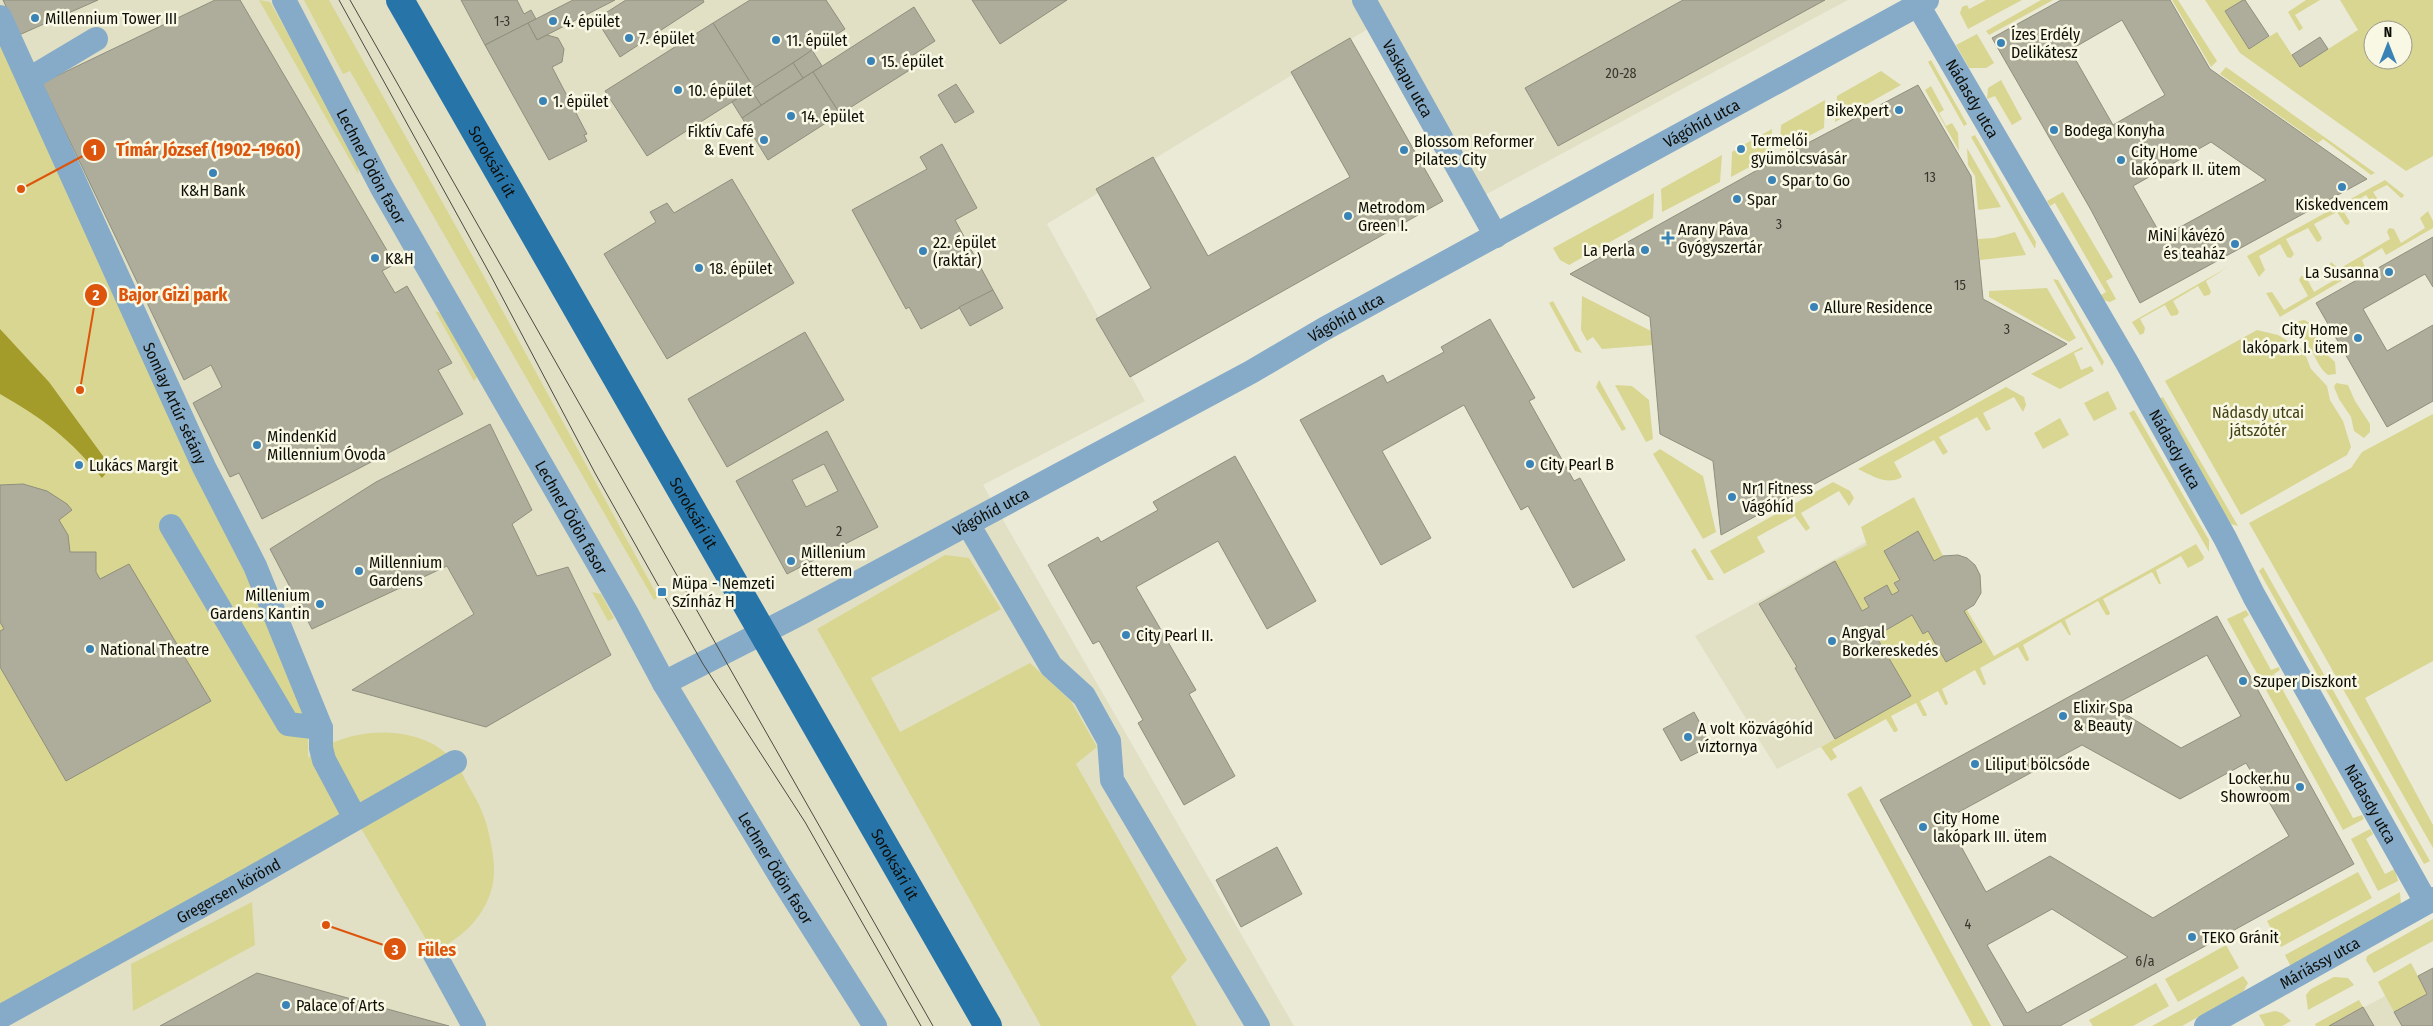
<svg xmlns="http://www.w3.org/2000/svg" width="2433" height="1026" viewBox="0 0 2433 1026" font-family="'Fira Sans Condensed',sans-serif">
<style>
.built{fill:#e1e0c5}
.green{fill:#d9d692;fill-rule:evenodd}
.water{fill:#a39b2a}
.building{fill:#aead9b;stroke:#8f8f7d;fill-rule:evenodd}
.lines{fill:none;stroke-linecap:round;stroke-linejoin:round}
.minor{stroke:#86abc8;stroke-width:24}
.major{stroke:#2774a9;stroke-width:28}
.tram{stroke:#4a4a40;stroke-width:1}
.poi-dot{fill:#3983b7;stroke:#f8f8e4;stroke-width:2}
.labels{text-anchor:middle;stroke-width:5;stroke-linejoin:round;paint-order:stroke}
.number-label{font-size:14px;fill:#36362d}
.poi-label{font-size:16px;fill:#0e0e08;stroke:#f8f8e4;text-anchor:start}
.street-label{font-size:16px;fill:#0e0e08;stroke:#f8f8e4}
.park-label{font-size:16px;fill:#444114;stroke:#f8f8e4}
.leader{fill:none;stroke:#dd550c;stroke-width:2}
.callout-dot{fill:#dd550c;stroke:#f8f8e4;stroke-width:2}
.mark-label{font-size:15px;text-anchor:middle;font-weight:bold;fill:#fff}
.callout-label{font-size:18px;text-anchor:middle;font-weight:bold;fill:#dd550c;stroke:#f8f8e4;stroke-width:5;stroke-linejoin:round;paint-order:stroke}
</style>
<rect width="100%" height="100%" fill="#ebead7"/>
<g class="built">
<polygon points="0,0 1848,0 1483,196 1381,21 1047,224 1145,401 983,485 1294,1026 0,1026"/>
<polygon points="1915,515 1990,661 1777,769 1695,636"/>
<polygon points="2411,963 2418,976 2433,968 2433,1026 2329,1026 2385,996 2378,982"/>
</g>
<g class="green">
<polygon points="259,0 270,2 359,158 358,174"/>
<polygon points="304,0 329,0 481,271 658,597 654,600 350,71 343,74"/>
<polygon points="1986,0 2022,0 1968,29 1960,13 1962,7 1967,5 1969,9"/>
<polygon points="2041,0 2053,0 1989,35 1986,31"/>
<polygon points="2172,0 2178,0 2217,61 2211,67"/>
<path d="M2205,0H2243L2225,11L2249,49L2277,32L2300,67L2358,30L2340,0H2433V156L2406,171L2240,53ZM2373,30H2403V60H2373Z"/>
<polygon points="2306,0 2320,0 2295,15 2303,28 2299,31 2288,12"/>
<polygon points="1977,34 1994,63 1986,68 1969,68 1956,45"/>
<path d="M0,42L308,709V758C312,755 316,751 320,749C359,726 423,724 455,762C460,768 464,777 468,785C477,800 484,813 488,830C493,851 498,876 489,897C477,926 459,937 434,953L355,818L0,1007Z"/>
<polygon points="1931,60 1967,124 1964,126 1928,62"/>
<polygon points="2226,67 2375,173 2371,175 2323,139 2318,143 2220,74"/>
<polygon points="1881,71 1901,85 1835,122 1837,96"/>
<polygon points="2001,80 2022,119 2012,125 1995,96 1987,99 1988,88"/>
<polygon points="1931,86 1944,110 1939,113 1946,126 1952,123 1958,133 1959,151 1925,90"/>
<polygon points="1825,100 1824,128 1780,151 1781,125"/>
<polygon points="1772,129 1771,149 1754,157 1757,163 1731,177 1732,152 1738,148 1738,155 1745,151 1745,144"/>
<polygon points="1975,135 2036,242 2035,249 1971,137"/>
<polygon points="1967,148 2001,207 1978,210 1975,176 1968,165"/>
<polygon points="1722,155 1720,182 1662,212 1661,189"/>
<polygon points="2385,180 2404,195 2403,197 2401,198 2387,185 2373,192 2382,206 2381,209 2376,209 2366,195 2342,209 2350,222 2348,225 2345,224 2337,212 2314,224 2322,238 2320,241 2317,242 2308,228 2286,239 2294,254 2291,258 2287,257 2280,244 2259,256 2265,270 2259,277 2247,256"/>
<polygon points="2063,192 2113,277 2106,281 2116,299 2110,302 2103,300 2101,295 2106,292 2055,203 2050,206 2047,201"/>
<polygon points="1654,193 1653,218 1569,265 1560,260 1553,248"/>
<polygon points="2428,211 2433,221 2433,228 2386,255 2382,248 2362,260 2365,267 2280,317 2266,293 2272,292 2284,310 2308,296 2299,280 2301,276 2306,277 2314,292 2336,279 2329,266 2331,262 2339,269 2390,239 2387,232 2389,228 2394,229 2401,243 2425,228 2420,218"/>
<polygon points="2015,232 2026,255 1980,260 1978,239 1994,238"/>
<polygon points="2228,267 2206,281 2211,292 2209,295 2204,296 2198,286 2173,301 2179,312 2177,315 2171,316 2165,305 2140,319 2145,328 2144,333 2140,335 2132,322"/>
<polygon points="2053,279 2058,280 2104,362 2102,366"/>
<polygon points="2047,288 2076,338 2069,342 1989,297 1989,291"/>
<polygon points="1582,296 1651,331 1653,345 1602,349 1593,337 1587,341 1581,330"/>
<polygon points="1553,301 1582,353 1575,351 1549,303"/>
<polygon points="435,311 446,315 479,374 474,381"/>
<path d="M2304,320L2312,324L2323,351L2335,362L2336,374L2328,375C2318,367 2317,359 2310,348C2305,340 2296,337 2291,328L2295,322Z"/>
<polygon points="2257,330 2278,335 2304,351 2311,369 2327,386 2330,400 2343,421 2351,447 2347,455 2241,515 2165,381"/>
<polygon points="2082,347 2083,349 2074,353 2081,370 2091,366 2094,371 2060,389 2031,374"/>
<polygon points="1599,380 1626,429 1622,431 1596,387"/>
<polygon points="2336,383 2348,385 2355,401 2370,424 2370,432 2364,438 2354,431 2351,417 2339,399 2334,387"/>
<polygon points="1615,385 1632,386 1649,400 1653,439 1646,442"/>
<path d="M2006,387L2024,397L2026,405L2023,412L2014,397L1983,413L1991,429L1986,431L1977,417L1939,437L1948,452L1943,455L1934,440L1894,462L1902,477C1887,486 1873,476 1858,469Z"/>
<polygon points="2108,391 2117,409 2094,421 2084,403"/>
<polygon points="2163,397 2238,526 2231,524 2158,400"/>
<polygon points="2134,410 2209,540 2209,552 2129,413"/>
<polygon points="2433,414 2433,661 2365,698 2433,825 2433,848 2249,523 2351,468 2362,452"/>
<polygon points="2060,418 2069,435 2043,449 2034,433"/>
<polygon points="1660,449 1703,476 1716,532 1703,539 1653,454"/>
<polygon points="1833,482 1850,491 1854,498 1849,506 1839,491 1801,513 1810,528 1806,531 1795,516 1757,537 1765,552 1724,574 1710,551"/>
<polygon points="1914,497 1943,556 1934,561 1918,531 1884,550 1900,580 1894,583 1899,591 1892,595 1887,586 1864,598 1869,607 1862,611 1835,561 1867,545 1861,527"/>
<polygon points="2196,544 2204,557 2203,560 2188,568 2181,556 2156,570 2161,584 2159,584 2152,572 2103,599 2110,613 2109,615 2106,615 2098,601 2065,620 2071,635 2069,635 2061,622 2023,645 2029,659 2028,661 2026,661 2018,647 1980,668 1986,683 1985,685 1983,685 1975,670 1942,689 1948,703 1947,705 1945,705 1938,691 1920,701 1927,715 1926,716 1923,716 1916,703 1891,716 1898,730 1896,732 1894,732 1886,719 1832,749 1837,757 1831,761 1821,747 1911,696 1876,636 1912,615 1923,634 1928,631 1946,662 1981,642 1964,611 1967,610 1994,656"/>
<polygon points="1695,548 1714,580 1708,580 1691,551"/>
<polygon points="945,555 969,558 1001,609 871,678 900,732 1030,663 1071,701 1097,747 1076,764 1187,960 1171,977 1197,1026 1041,1026 817,629"/>
<polygon points="2263,567 2430,861 2424,864 2259,571"/>
<polygon points="592,592 601,594 614,618 608,621"/>
<polygon points="2246,610 2249,615 2243,619 2271,670 2279,667 2280,670 2274,674 2353,818 2362,815 2364,819 2343,830 2227,619"/>
<polygon points="1861,786 1991,1026 1973,1026 1847,794"/>
<polygon points="2370,829 2373,834 2366,839 2385,874 2395,869 2398,881 2378,891 2351,839"/>
<polygon points="2358,872 2372,898 2281,947 2267,921"/>
<polygon points="2400,892 2401,905 2291,967 2285,955"/>
<polygon points="252,902 255,945 133,1011 131,964"/>
<polygon points="2433,919 2433,941 2374,973 2366,960 2367,956"/>
<polygon points="2226,945 2239,968 2178,1002 2165,979"/>
<polygon points="2411,963 2427,994 2394,1012 2378,982"/>
<polygon points="2243,976 2248,983 2243,992 2182,1026 2152,1026"/>
<polygon points="2334,977 2348,978 2354,985 2308,1010 2306,995 2311,989"/>
<polygon points="2156,983 2169,1006 2133,1026 2093,1026 2089,1020"/>
<polygon points="2359,1000 2363,1007 2329,1026 2316,1026 2315,1024"/>
<polygon points="2275,1011 2282,1013 2291,1021 2282,1026 2265,1026 2259,1015"/>
</g>
<path class="water" d="M0,329L49,382L111,467L102,478C70,439 44,419 0,394Z"/>
<g class="building">
<polygon points="3,0 98,0 19,35"/>
<polygon points="215,0 240,0 395,264 382,271 395,293 407,286 452,363 438,370 463,414 262,519 239,473 230,477 193,403 222,387 211,365 184,380 42,83"/>
<polygon points="461,0 517,0 524,14 531,10 536,19 485,45"/>
<polygon points="573,0 615,0 537,40 528,23"/>
<polygon points="626,0 703,0 704,2 620,57 596,19"/>
<polygon points="750,0 826,0 845,29 754,88 713,23"/>
<polygon points="972,0 1067,0 1000,44"/>
<polygon points="1683,0 1825,0 1558,146 1525,88"/>
<path d="M2061,0H2170L2210,69L2367,179L2140,303L2091,210L1992,38ZM2122,20L2165,95L2113,125L2070,50ZM2211,142L2266,180L2162,237L2133,186Z"/>
<polygon points="2243,0 2245,0 2269,36 2249,49 2225,11"/>
<polygon points="914,7 935,41 910,57 916,66 840,114 813,72"/>
<polygon points="528,23 537,40 547,35 558,38 564,49 562,62 552,67 587,134 584,135 587,141 549,160 485,45"/>
<polygon points="713,23 754,88 647,156 605,91"/>
<polygon points="2320,37 2328,49 2300,67 2292,55"/>
<polygon points="1350,38 1443,201 1130,377 1096,319 1151,288 1096,189 1153,157 1208,256 1350,177 1291,72"/>
<polygon points="812,50 822,66 803,78 793,63"/>
<polygon points="793,63 803,78 761,105 751,90"/>
<polygon points="813,72 840,114 768,160 742,118"/>
<polygon points="956,84 974,112 955,123 938,95"/>
<polygon points="1918,85 1971,176 1983,299 2067,344 1951,410 1721,535 1713,461 1660,434 1650,317 1570,274 1770,163"/>
<polygon points="751,90 761,105 742,118 732,102"/>
<polygon points="942,144 977,208 955,220 993,290 921,329 909,307 906,309 852,210 927,169 920,157"/>
<polygon points="732,179 794,283 667,359 604,254 656,222 650,212 667,203 674,213"/>
<polygon points="2433,237 2433,287 2425,274 2363,309 2387,351 2433,325 2433,401 2387,427 2316,303"/>
<polygon points="993,290 1003,308 970,326 959,307"/>
<polygon points="1490,319 1535,398 1529,401 1574,481 1580,478 1625,560 1573,588 1528,506 1521,510 1464,405 1382,451 1431,538 1381,565 1300,420 1383,375 1387,383 1444,352 1441,347"/>
<polygon points="805,332 844,400 727,467 688,399"/>
<polygon points="490,424 532,510 512,524 537,576 568,567 611,655 486,727 352,690 474,614 447,566 312,629 270,549 376,482"/>
<path d="M827,431L878,527L787,574L736,481ZM824,464L838,491L806,507L792,480Z"/>
<polygon points="1235,456 1316,601 1267,629 1218,541 1136,587 1196,690 1189,694 1235,776 1184,805 1138,723 1143,720 1099,641 1093,644 1048,565 1098,537 1101,542 1158,510 1153,502"/>
<polygon points="23,484 47,491 67,504 72,510 59,520 68,535 70,552 96,552 96,572 100,579 129,564 211,701 66,781 0,667 0,631 4,629 0,622 0,485"/>
<polygon points="1918,531 1934,561 1943,556 1958,555 1967,558 1975,565 1980,575 1981,593 1974,605 1964,611 1982,642 1946,662 1928,631 1923,634 1912,615 1876,636 1911,696 1835,739 1795,668 1797,667 1759,604 1835,561 1862,611 1869,607 1864,598 1887,585 1892,595 1899,591 1894,583 1900,580 1884,551"/>
<path d="M2217,616L2354,864L2060,1026H2004L1880,800ZM2207,655L2241,716L2181,748L2112,706ZM2082,745L2180,799L2246,763L2289,836L2153,918L2050,856L1986,892L1946,819ZM2052,909L2128,957L2027,1013L1987,945Z"/>
<polygon points="1694,712 1712,745 1681,761 1663,729"/>
<polygon points="1277,847 1302,894 1241,927 1216,880"/>
<polygon points="2433,968 2433,1026 2402,1026 2394,1012 2427,994 2418,976"/>
<polygon points="257,973 297,984 449,1026 160,1026"/>
<polygon points="2363,1007 2374,1026 2329,1026"/>
</g>
<g class="lines">
<g class="minor">
<path id="s1" d="M284,0L382,188L626,612L664,683L782,879L875,1026"/>
<path id="s2" d="M1364,0L1496,236"/>
<path id="s3" d="M1915,0L2126,361L2225,538L2254,596L2426,902"/>
<path id="s4" d="M0,17L204,467L255,566L321,728V748L324,760L355,818"/>
<polyline points="29,79 96,39"/>
<polyline points="968,524 1051,666 1084,696 1109,741 1112,780 1258,1026"/>
<polyline points="171,526 288,724 321,728"/>
<path id="s5" d="M664,683L801,613L1251,372L1324,329L1927,0"/>
<polyline points="434,953 474,1026"/>
<path id="s6" d="M0,1017L239,885L455,762"/>
<path id="s7" d="M2206,1026L2433,899"/>
</g>
<path class="major" id="s8" d="M400,0L988,1026"/>
<g class="tram">
<polyline points="339,0 491,276 595,473 662,592 703,664 805,822 921,1026"/>
<polyline points="350,0 933,1026"/>
</g>
</g>
<g class="poi-dot">
<circle cx="35" cy="18" r="5"/>
<circle cx="553" cy="21" r="5"/>
<circle cx="629" cy="38" r="5"/>
<circle cx="776" cy="40" r="5"/>
<circle cx="2001" cy="43" r="5"/>
<circle cx="871" cy="61" r="5"/>
<circle cx="678" cy="90" r="5"/>
<circle cx="543" cy="101" r="5"/>
<circle cx="1899" cy="110" r="5"/>
<circle cx="791" cy="116" r="5"/>
<circle cx="2054" cy="130" r="5"/>
<circle cx="764" cy="140" r="5"/>
<circle cx="1741" cy="149" r="5"/>
<circle cx="1404" cy="150" r="5"/>
<circle cx="2121" cy="160" r="5"/>
<circle cx="213" cy="173" r="5"/>
<circle cx="1772" cy="180" r="5"/>
<circle cx="2342" cy="187" r="5"/>
<circle cx="1737" cy="199" r="5"/>
<circle cx="1348" cy="216" r="5"/>
<path d="M1665.5 230.5h5v5h5v5h-5v5h-5v-5h-5v-5h5z"/>
<circle cx="2235" cy="244" r="5"/>
<circle cx="1645" cy="250" r="5"/>
<circle cx="923" cy="251" r="5"/>
<circle cx="375" cy="258" r="5"/>
<circle cx="699" cy="268" r="5"/>
<circle cx="2389" cy="272" r="5"/>
<circle cx="1814" cy="307" r="5"/>
<circle cx="2358" cy="338" r="5"/>
<circle cx="257" cy="445" r="5"/>
<circle cx="1530" cy="464" r="5"/>
<circle cx="79" cy="465" r="5"/>
<circle cx="1732" cy="497" r="5"/>
<circle cx="791" cy="561" r="5"/>
<circle cx="359" cy="571" r="5"/>
<rect x="657" y="587" width="10" height="10" rx="2.5"/>
<circle cx="320" cy="604" r="5"/>
<circle cx="1126" cy="635" r="5"/>
<circle cx="1832" cy="641" r="5"/>
<circle cx="90" cy="649" r="5"/>
<circle cx="2243" cy="681" r="5"/>
<circle cx="2063" cy="716" r="5"/>
<circle cx="1688" cy="737" r="5"/>
<circle cx="1975" cy="764" r="5"/>
<circle cx="2300" cy="787" r="5"/>
<circle cx="1923" cy="827" r="5"/>
<circle cx="2192" cy="937" r="5"/>
<circle cx="286" cy="1005" r="5"/>
</g>
<g class="labels">
<g class="number-label">
<text x="502" y="26">1-3</text>
<text x="1621" y="78">20-28</text>
<text x="1930" y="182">13</text>
<text x="1779" y="229">3</text>
<text x="1960" y="290">15</text>
<text x="2007" y="334">3</text>
<text x="839" y="536">2</text>
<text x="1968" y="929">4</text>
<text x="2145" y="966">6/a</text>
</g>
<g class="poi-label">
<text x="45" y="24">Millennium Tower III</text>
<text x="563" y="27">4. épület</text>
<text x="2011" y="40">Ízes Erdély<tspan x="2011" dy="18">Delikátesz</tspan></text>
<text x="639" y="44">7. épület</text>
<text x="786" y="46">11. épület</text>
<text x="881" y="67">15. épület</text>
<text x="688" y="96">10. épület</text>
<text x="553" y="107">1. épület</text>
<text x="1889" y="116" text-anchor="end">BikeXpert</text>
<text x="801" y="122">14. épület</text>
<text x="2064" y="136">Bodega Konyha</text>
<text x="754" y="137" text-anchor="end">Fiktív Café<tspan x="754" dy="18">&amp; Event</tspan></text>
<text x="1751" y="146">Termelői<tspan x="1751" dy="18">gyümölcsvásár</tspan></text>
<text x="1414" y="147">Blossom Reformer<tspan x="1414" dy="18">Pilates City</tspan></text>
<text x="2131" y="157">City Home<tspan x="2131" dy="18">lakópark II. ütem</tspan></text>
<text x="1782" y="186">Spar to Go</text>
<text x="213" y="196" text-anchor="middle">K&amp;H Bank</text>
<text x="1747" y="205">Spar</text>
<text x="2342" y="210" text-anchor="middle">Kiskedvencem</text>
<text x="1358" y="213">Metrodom<tspan x="1358" dy="18">Green I.</tspan></text>
<text x="1678" y="235">Arany Páva<tspan x="1678" dy="18">Gyógyszertár</tspan></text>
<text x="2225" y="241" text-anchor="end">MiNi kávézó<tspan x="2225" dy="18">és teaház</tspan></text>
<text x="933" y="248">22. épület<tspan x="933" dy="18">(raktár)</tspan></text>
<text x="1635" y="256" text-anchor="end">La Perla</text>
<text x="385" y="264">K&amp;H</text>
<text x="709" y="274">18. épület</text>
<text x="2379" y="278" text-anchor="end">La Susanna</text>
<text x="1824" y="313">Allure Residence</text>
<text x="2348" y="335" text-anchor="end">City Home<tspan x="2348" dy="18">lakópark I. ütem</tspan></text>
<text x="267" y="442">MindenKid<tspan x="267" dy="18">Millennium Óvoda</tspan></text>
<text x="1540" y="470">City Pearl B</text>
<text x="89" y="471">Lukács Margit</text>
<text x="1742" y="494">Nr1 Fitness<tspan x="1742" dy="18">Vágóhíd</tspan></text>
<text x="801" y="558">Millenium<tspan x="801" dy="18">étterem</tspan></text>
<text x="369" y="568">Millennium<tspan x="369" dy="18">Gardens</tspan></text>
<text x="672" y="589">Müpa - Nemzeti<tspan x="672" dy="18">Színház H</tspan></text>
<text x="310" y="601" text-anchor="end">Millenium<tspan x="310" dy="18">Gardens Kantin</tspan></text>
<text x="1842" y="638">Angyal<tspan x="1842" dy="18">Borkereskedés</tspan></text>
<text x="1136" y="641">City Pearl II.</text>
<text x="100" y="655">National Theatre</text>
<text x="2253" y="687">Szuper Diszkont</text>
<text x="2073" y="713">Elixir Spa<tspan x="2073" dy="18">&amp; Beauty</tspan></text>
<text x="1698" y="734">A volt Közvágóhíd<tspan x="1698" dy="18">víztornya</tspan></text>
<text x="1985" y="770">Liliput bölcsőde</text>
<text x="2290" y="784" text-anchor="end">Locker.hu<tspan x="2290" dy="18">Showroom</tspan></text>
<text x="1933" y="824">City Home<tspan x="1933" dy="18">lakópark III. ütem</tspan></text>
<text x="2202" y="943">TEKO Gránit</text>
<text x="296" y="1011">Palace of Arts</text>
</g>
<g class="street-label">
<text dy="6" stroke="none"><textPath href="#s2" startOffset="90">Vaskapu utca</textPath></text>
<text dy="6" stroke="none"><textPath href="#s3" startOffset="114">Nádasdy utca</textPath></text>
<text dy="6" stroke="none"><textPath href="#s5" startOffset="1179">Vágóhíd utca</textPath></text>
<text dy="6" stroke="none"><textPath href="#s8" startOffset="186">Soroksári út</textPath></text>
<text dy="6" stroke="none"><textPath href="#s1" startOffset="188">Lechner Ödön fasor</textPath></text>
<text dy="6" stroke="none"><textPath href="#s5" startOffset="774">Vágóhíd utca</textPath></text>
<text dy="6" stroke="none"><textPath href="#s4" startOffset="424">Somlay Artúr sétány</textPath></text>
<text dy="6" stroke="none"><textPath href="#s3" startOffset="519">Nádasdy utca</textPath></text>
<text dy="6" stroke="none"><textPath href="#s5" startOffset="369">Vágóhíd utca</textPath></text>
<text dy="6" stroke="none"><textPath href="#s8" startOffset="591">Soroksári út</textPath></text>
<text dy="6" stroke="none"><textPath href="#s1" startOffset="592">Lechner Ödön fasor</textPath></text>
<text dy="6" stroke="none"><textPath href="#s3" startOffset="924">Nádasdy utca</textPath></text>
<text dy="6" stroke="none"><textPath href="#s8" startOffset="996">Soroksári út</textPath></text>
<text dy="6" stroke="none"><textPath href="#s1" startOffset="998">Lechner Ödön fasor</textPath></text>
<text dy="6" stroke="none"><textPath href="#s6" startOffset="261">Gregersen körönd</textPath></text>
<text dy="6" stroke="none"><textPath href="#s7" startOffset="130">Máriássy utca</textPath></text>
</g>
<g class="park-label">
<text x="2258" y="418">Nádasdy utcai<tspan x="2258" dy="18">játszótér</tspan></text>
</g>
</g>
<path class="leader" d="M21 189L94 150M80 390L96 295M326 925L395 949"/>
<g class="callout-dot">
<circle cx="21" cy="189" r="5"/>
<circle cx="80" cy="390" r="5"/>
<circle cx="326" cy="925" r="5"/>
<circle cx="94" cy="150" r="12"/>
<circle cx="96" cy="295" r="12"/>
<circle cx="395" cy="949" r="12"/>
</g>
<g class="mark-label">
<text x="94" y="155">1</text>
<text x="96" y="300">2</text>
<text x="395" y="955">3</text>
</g>
<g class="callout-label">
<text x="208" y="156">Tímár József (1902–1960)</text>
<text x="173" y="301">Bajor Gizi park</text>
<text x="437" y="956">Füles</text>
</g>
<g transform="translate(2388 45)"><circle r="24" fill="#f8f8e4" stroke="#9a9a8c"/>
<path d="M0-4L9 19L0 12L-9 19Z" fill="#3983b7"/>
<text y="-8" font-size="14" font-weight="bold" text-anchor="middle" fill="#0e0e08">N</text>
</g>
</svg>
